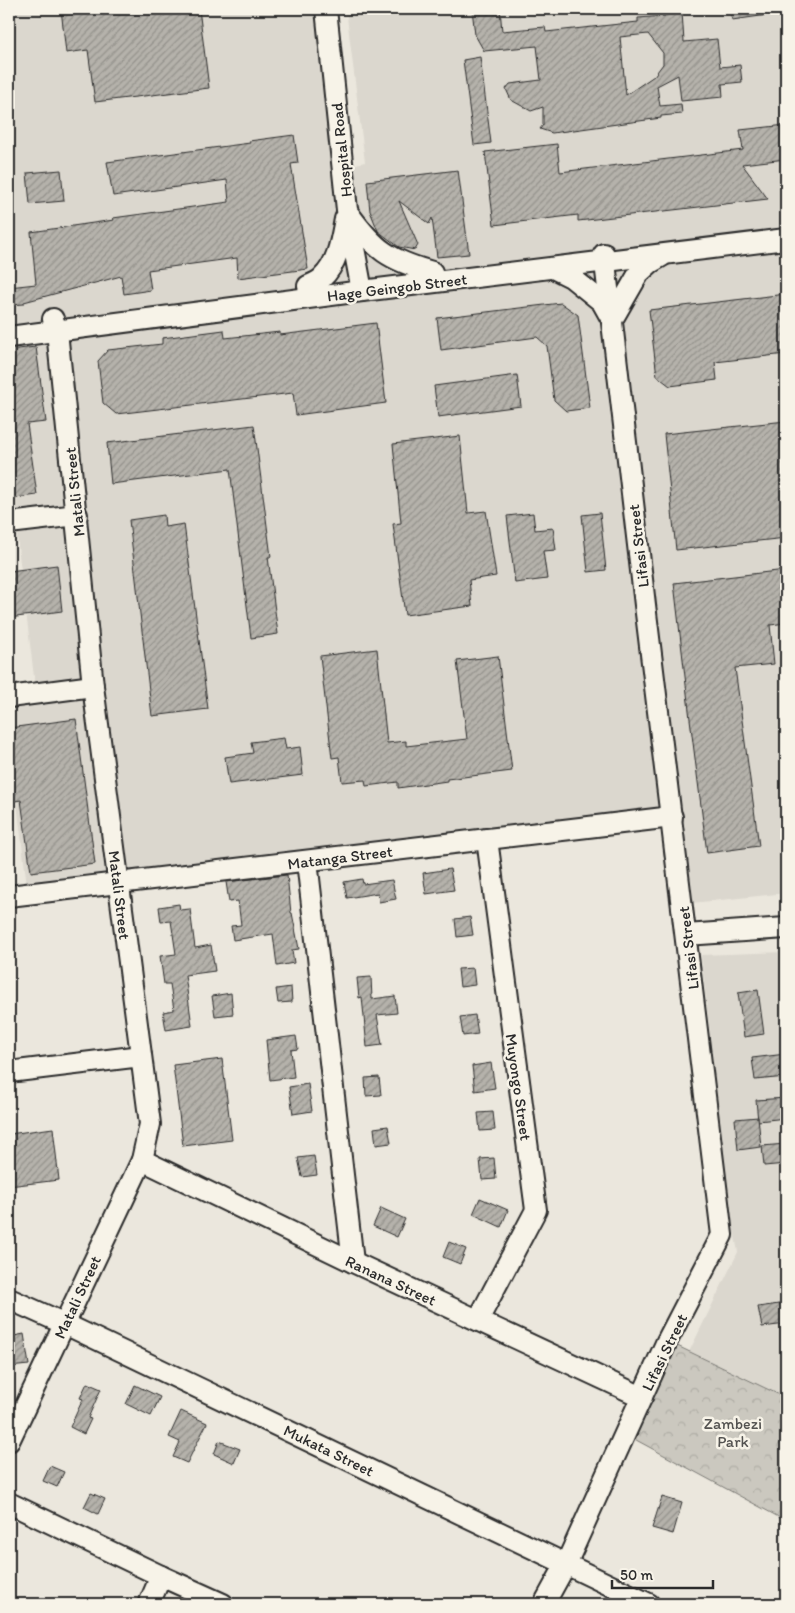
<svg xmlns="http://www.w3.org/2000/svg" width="795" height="1613" viewBox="0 0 795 1613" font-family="Itim,sans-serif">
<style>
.built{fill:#dbd7ce}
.forest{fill:url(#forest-crowns);stroke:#7b7a75}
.building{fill:url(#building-hatch);stroke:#2b2b2b;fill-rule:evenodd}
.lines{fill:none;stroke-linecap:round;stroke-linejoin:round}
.minor-casing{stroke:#2b2b2b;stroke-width:24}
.minor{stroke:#f7f3e8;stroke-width:20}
.labels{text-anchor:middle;stroke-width:5;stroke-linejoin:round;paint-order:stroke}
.street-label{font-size:16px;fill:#2b2b2b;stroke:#f7f3e8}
.park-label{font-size:16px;fill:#535250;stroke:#f7f3e8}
</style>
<defs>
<pattern id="forest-crowns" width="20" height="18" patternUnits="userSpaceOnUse" patternTransform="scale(1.25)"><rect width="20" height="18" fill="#cbc8bf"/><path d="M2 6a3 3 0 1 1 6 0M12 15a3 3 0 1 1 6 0" fill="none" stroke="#aeaca4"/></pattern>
<pattern id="building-hatch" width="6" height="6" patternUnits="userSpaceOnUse" patternTransform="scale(1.25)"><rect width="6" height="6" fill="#b5b2ab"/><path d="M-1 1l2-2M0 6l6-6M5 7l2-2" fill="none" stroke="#93918b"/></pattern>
</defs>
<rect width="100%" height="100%" fill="#ebe7dd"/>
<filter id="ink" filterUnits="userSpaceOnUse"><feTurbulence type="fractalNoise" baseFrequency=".02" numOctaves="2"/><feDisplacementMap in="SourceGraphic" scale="10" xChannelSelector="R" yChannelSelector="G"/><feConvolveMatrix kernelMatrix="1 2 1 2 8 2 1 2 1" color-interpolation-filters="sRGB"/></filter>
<g filter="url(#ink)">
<g class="built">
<polygon points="9,9 325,9 343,167 365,162 346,9 786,9 786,893 682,904 672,818 28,894 9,737 9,697 36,693 15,522 9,523"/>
<polygon points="786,952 786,1398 689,1352 738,1252 729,1205 701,955"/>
</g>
<polygon class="forest" points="667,1341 786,1398 786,1521 625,1434"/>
<g class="building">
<polygon points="61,9 199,9 209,88 95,102 88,50 66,53"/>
<path d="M472,9H500L502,31L545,27L546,32L638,22V18L665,16L664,13L682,12L684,42L717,39L720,67L740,65L742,82L722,84L723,97L681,101L678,75L657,86L660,106L681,104L682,114L661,116V118L552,133L540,129L543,125V107L531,111L511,100L506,89L510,84L541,80L537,46L484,51L475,35ZM648,34L663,53V64L654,76L626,95L620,37Z"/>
<polygon points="736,9 768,9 768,15 732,20 730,10"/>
<polygon points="480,57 491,143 474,145 463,60"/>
<polygon points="786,125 786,159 742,164 768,199 578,221 578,215 494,225 485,152 557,144 560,172 743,150 740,130"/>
<polygon points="294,135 298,163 291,164 308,269 238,278 237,258 148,270 151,290 124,294 121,276 24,302 24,304 10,305 9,287 36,284 31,232 114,220 113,218 229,202 227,180 113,196 107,162 250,143 249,141"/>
<polygon points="61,170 64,201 30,204 27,173"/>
<polygon points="458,170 469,254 437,257 432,218 429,224 399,201 418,245 415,250 399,247 378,231 370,211 367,181"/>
<polygon points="786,294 786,354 715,362 717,380 670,386 657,376 649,310"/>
<polygon points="561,303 578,315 590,408 566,411 554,400 547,346 537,337 441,350 437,318"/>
<polygon points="376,323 386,403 296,415 293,393 116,414 103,403 98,361 108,350 162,344 162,338 224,330 225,338 280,332 280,335"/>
<polygon points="36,347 46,422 27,424 37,495 9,499 9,350"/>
<polygon points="517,375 521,406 438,417 434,386"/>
<polygon points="786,421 786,538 676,550 664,434"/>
<polygon points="254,425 271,557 268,557 278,634 251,638 230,469 111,484 107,443"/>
<polygon points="460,436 468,513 486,511 496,576 469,580 472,606 405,615 393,524 401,523 393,444"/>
<polygon points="533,513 535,530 553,528 556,550 543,551 547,579 515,583 507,516"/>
<polygon points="600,513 606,570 588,572 582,515"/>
<polygon points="164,515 165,527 184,524 208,709 152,716 129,520"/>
<polygon points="57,565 62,611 9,618 9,571"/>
<polygon points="786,570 786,623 770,625 774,664 735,668 759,846 707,853 690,719 674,583"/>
<polygon points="377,649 387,743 406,741 406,746 467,739 457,661 498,656 512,771 447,779 447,781 398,788 398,782 366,786 365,780 342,782 339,757 332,758 320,656"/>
<polygon points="76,719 95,864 31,872 21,800 9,802 9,728"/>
<polygon points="284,738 286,749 300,747 303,775 229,784 225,757 253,753 251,742"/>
<polygon points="450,869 454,890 426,894 423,873"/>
<polygon points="287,875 291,913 292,913 299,949 292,950 294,963 277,966 273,934 233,940 231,926 241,925 238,901 229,902 226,882"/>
<polygon points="362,879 363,884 392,880 396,899 379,902 378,893 347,898 344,882"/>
<polygon points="179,904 180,910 190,909 195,948 211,945 215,971 185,975 192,1026 166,1030 163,1012 174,1010 170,984 164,984 160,956 176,954 171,921 161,922 159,907"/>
<polygon points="470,917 473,935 457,937 455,919"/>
<polygon points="473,968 475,985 460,987 458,969"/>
<polygon points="371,977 372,999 395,996 397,1013 377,1015 382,1045 367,1047 362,997 359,998 357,978"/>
<polygon points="291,987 292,1002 278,1003 276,989"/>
<polygon points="758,990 764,1034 744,1037 738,993"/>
<polygon points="231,993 233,1014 215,1016 212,996"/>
<polygon points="475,1015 478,1034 463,1036 460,1017"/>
<polygon points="296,1036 298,1049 291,1050 294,1077 270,1080 266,1040"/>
<polygon points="786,1054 786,1077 755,1080 752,1058"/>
<polygon points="222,1059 232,1140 183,1146 173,1065"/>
<polygon points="491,1063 495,1088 475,1091 472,1066"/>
<polygon points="379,1077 381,1095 366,1096 365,1078"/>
<polygon points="308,1084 312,1111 293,1114 289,1087"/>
<polygon points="786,1098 786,1118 758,1121 756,1100"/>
<polygon points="493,1112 495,1130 480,1131 478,1113"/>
<polygon points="758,1117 761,1147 738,1150 735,1119"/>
<polygon points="388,1126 391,1143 376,1145 374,1128"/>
<polygon points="53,1128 59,1180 9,1186 9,1134"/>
<polygon points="786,1144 786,1164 764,1166 762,1146"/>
<polygon points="314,1156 317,1175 302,1177 298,1158"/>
<polygon points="494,1158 496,1179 482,1180 480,1159"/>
<polygon points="480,1198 508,1210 501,1227 473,1214"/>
<polygon points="381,1208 405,1219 397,1237 373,1226"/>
<polygon points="449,1242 466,1249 460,1264 443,1257"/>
<polygon points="786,1303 786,1324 762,1327 758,1307"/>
<polygon points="24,1334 29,1365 9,1367 9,1337"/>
<polygon points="87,1383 101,1389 88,1418 91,1419 84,1434 70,1427 83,1399 80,1398"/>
<polygon points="135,1385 160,1397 151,1416 126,1404"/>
<polygon points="181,1411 207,1423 187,1463 173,1457 180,1442 169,1437"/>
<polygon points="219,1441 240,1449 234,1463 214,1454"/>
<polygon points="50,1466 64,1472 57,1487 43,1481"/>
<polygon points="91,1493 105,1499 98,1514 84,1507"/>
<polygon points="662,1497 682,1503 673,1534 652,1528"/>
</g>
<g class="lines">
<g class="minor-casing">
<g id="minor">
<polyline points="326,9 347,210 362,291"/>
<path d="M349,214C375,250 389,260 432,272"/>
<polyline points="553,268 571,277 602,302 612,320 639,273 650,263 662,256"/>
<path d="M308,286C312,284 318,282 322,278C338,263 341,240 345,219"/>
<polyline points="9,337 362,291 786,239"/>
<polyline points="9,523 77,515"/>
<polyline points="9,697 93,686"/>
<polyline points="307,861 353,1262"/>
<polyline points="9,896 672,817"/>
<polyline points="686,935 786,928"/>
<polyline points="9,1072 141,1056"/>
<polyline points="142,1160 353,1262 642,1397"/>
<polyline points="9,1299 65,1324 649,1604"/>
<polyline points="478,1320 536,1210 487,839"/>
<polyline points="9,1441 142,1160 150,1124 93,686 57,331 53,319"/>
<polyline points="9,1503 161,1576 223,1604"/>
<polyline points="149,1604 161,1576"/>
<polyline points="544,1604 566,1564 667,1341 722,1235 645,605 604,254"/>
</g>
</g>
<use href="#minor" class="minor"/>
</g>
</g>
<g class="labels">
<g class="street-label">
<text transform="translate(341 150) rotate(-96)" y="6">Hospital Road</text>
<text transform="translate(397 287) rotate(-7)" y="6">Hage Geingob Street</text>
<text transform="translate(74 492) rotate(-96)" y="6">Matali Street</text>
<text transform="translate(638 546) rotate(-97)" y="6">Lifasi Street</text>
<text transform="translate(340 857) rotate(-7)" y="6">Matanga Street</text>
<text transform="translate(120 895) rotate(83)" y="6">Matali Street</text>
<text transform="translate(688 948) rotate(-97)" y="6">Lifasi Street</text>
<text transform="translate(519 1087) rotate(82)" y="6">Muyongo Street</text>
<text transform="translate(391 1280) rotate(25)" y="6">Ranana Street</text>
<text transform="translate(77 1297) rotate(-65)" y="6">Matali Street</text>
<text transform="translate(664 1352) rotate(-64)" y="6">Lifasi Street</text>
<text transform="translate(329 1450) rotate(26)" y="6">Mukata Street</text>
</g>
<g class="park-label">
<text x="733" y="1429">Zambezi<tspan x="733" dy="18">Park</tspan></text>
</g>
</g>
<rect width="795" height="1613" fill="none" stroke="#f7f3e8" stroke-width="30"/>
<rect x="15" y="15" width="765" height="1583" fill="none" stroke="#2b2b2b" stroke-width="2" filter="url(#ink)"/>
<path d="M612 1580v8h101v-8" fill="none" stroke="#2b2b2b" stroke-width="2.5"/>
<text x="620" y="1580" font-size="15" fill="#2b2b2b" stroke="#f7f3e8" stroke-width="4" paint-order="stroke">50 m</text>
</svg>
